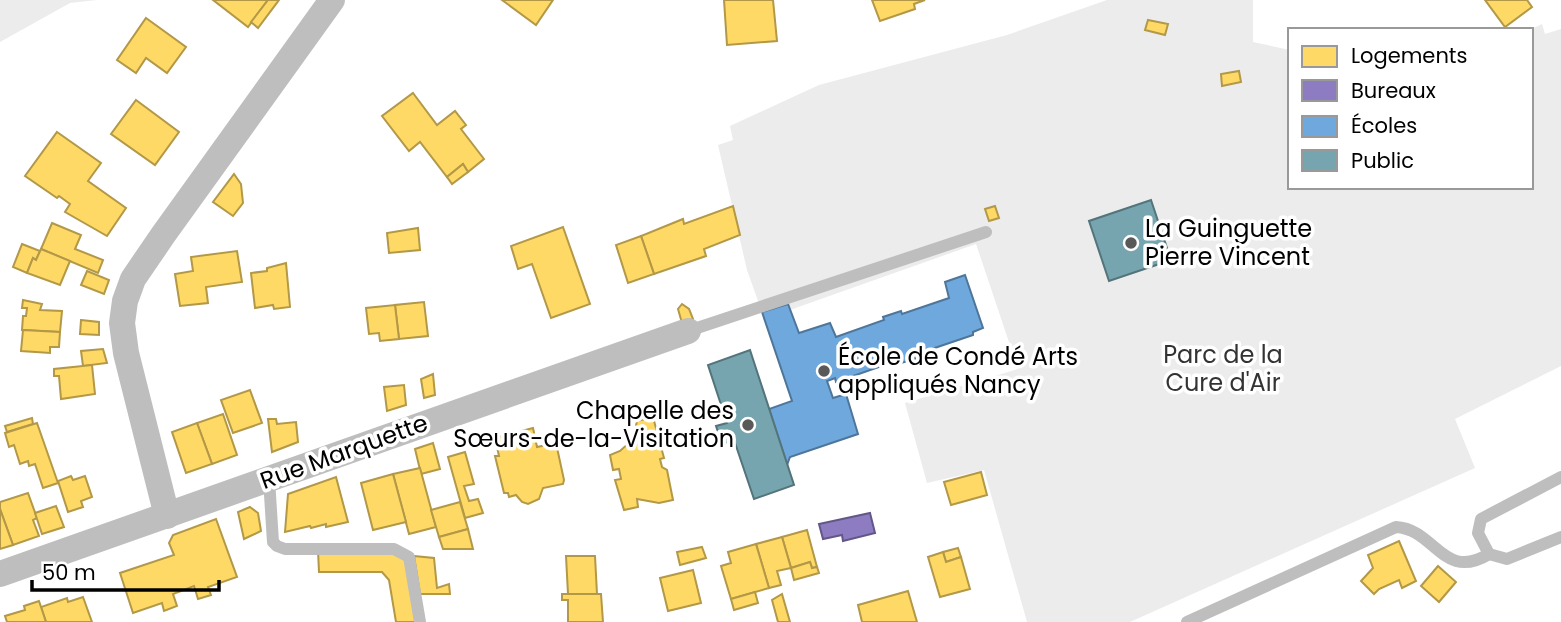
<svg xmlns="http://www.w3.org/2000/svg" width="1561" height="622" viewBox="0 0 1561 622" font-family="Poppins,sans-serif">
<style>
.green{fill:#ececec}
.homes{fill:#ffd966;stroke:#b29847;stroke-width:2}
.offices{fill:#8e7cc3;stroke:#635788;stroke-width:2}
.schools{fill:#6fa8dc;stroke:#4e769a;stroke-width:2}
.public{fill:#76a5af;stroke:#53747a;stroke-width:2}
.lines{fill:none;stroke-linecap:round;stroke-linejoin:round}
.lane{stroke:#bebebe;stroke-width:12}
.street{stroke:#bebebe;stroke-width:26}
.poi-dot{fill:#595959;stroke:#fff;stroke-width:2.5}
.labels{text-anchor:middle;stroke-width:7;stroke-linejoin:round;paint-order:stroke}
.poi-label{font-size:24px;fill:#000;stroke:#fff;text-anchor:start}
.park-label{font-size:24px;fill:#333;stroke:#fff}
.street-label{font-size:24px;fill:#000;stroke:#fff}
</style>
<rect width="100%" height="100%" fill="#fff"/>
<g class="green">
<polygon points="0,0 97,0 70,3 0,42"/>
<polygon points="1107,0 1253,0 1253,42 1290,50 1290,187 1531,187 1531,30 1529,30 1542,24 1545,34 1561,29 1561,366 1455,419 1475,468 1130,622 1027,622 984,470 927,483 905,403 1018,369 976,244 790,310 788,304 762,312 747,270 718,145 733,140 730,126 819,85 1007,35"/>
</g>
<g class="homes">
<polygon points="213,0 268,0 248,27"/>
<polygon points="268,0 279,0 258,28 251,22"/>
<polygon points="502,0 553,0 536,25"/>
<polygon points="724,0 773,0 777,41 727,45"/>
<polygon points="872,0 925,0 914,4 915,9 880,21"/>
<polygon points="1485,0 1527,0 1532,7 1505,27"/>
<polygon points="146,18 186,47 167,73 146,58 136,73 117,60"/>
<polygon points="1148,20 1168,24 1165,35 1145,30"/>
<polygon points="1239,71 1241,82 1222,86 1221,74"/>
<polygon points="413,93 437,125 455,111 466,125 461,129 484,159 468,172 463,164 447,177 420,142 409,151 382,116"/>
<polygon points="136,100 179,132 155,165 111,134"/>
<polygon points="57,132 101,163 88,181 126,208 107,236 65,212 70,204 59,196 57,198 25,176"/>
<polygon points="463,164 468,172 452,184 447,177"/>
<polygon points="234,174 241,184 243,203 233,216 213,202"/>
<polygon points="733,206 740,235 704,249 706,256 654,274 641,236 683,219 684,224"/>
<polygon points="995,206 999,218 989,221 985,209"/>
<polygon points="52,223 81,235 75,249 103,260 98,273 41,249"/>
<polygon points="563,227 590,304 551,318 532,264 518,269 511,246"/>
<polygon points="418,228 420,250 389,253 387,233"/>
<polygon points="641,236 654,274 628,283 616,245"/>
<polygon points="22,244 40,251 36,260 33,258 27,273 13,267"/>
<polygon points="41,249 70,261 60,285 27,273 33,258 36,260"/>
<polygon points="237,251 242,282 206,287 208,303 180,306 175,274 193,271 191,257"/>
<polygon points="286,263 290,307 274,309 273,305 255,308 251,273 267,271 267,268"/>
<polygon points="87,271 109,280 104,294 81,285"/>
<polygon points="23,300 42,304 40,310 62,311 60,332 22,330 23,316 26,316 27,308 22,308"/>
<polygon points="424,302 428,336 399,339 395,305"/>
<polygon points="682,304 689,309 693,319 682,323 678,309"/>
<polygon points="395,305 399,339 380,341 379,333 369,334 366,308"/>
<polygon points="81,320 99,322 99,335 80,334"/>
<polygon points="23,330 60,332 59,347 50,347 50,353 21,351"/>
<polygon points="103,349 107,363 83,366 81,351"/>
<polygon points="92,365 95,394 61,399 59,376 54,376 54,369"/>
<polygon points="433,374 435,395 424,398 421,379"/>
<polygon points="404,385 406,405 387,411 384,387"/>
<polygon points="250,390 262,423 233,433 221,400"/>
<polygon points="223,414 237,455 212,464 197,423"/>
<polygon points="653,417 664,458 660,459 662,467 667,470 673,500 659,503 637,499 638,507 624,510 615,480 621,479 619,469 613,470 610,455 620,451 629,443 635,430 637,421"/>
<polygon points="32,418 33,424 7,432 5,426"/>
<polygon points="268,419 276,419 277,424 296,422 298,442 272,452"/>
<polygon points="37,423 58,483 43,488 35,464 29,466 28,461 20,464 14,445 9,447 5,433"/>
<polygon points="197,423 212,464 186,473 172,432"/>
<polygon points="533,428 537,447 556,443 564,480 563,484 543,488 539,499 528,504 522,502 516,495 509,497 508,493 504,493 495,456 499,456 495,438"/>
<polygon points="433,443 440,469 421,474 415,449"/>
<polygon points="465,452 474,484 464,486 469,501 478,499 483,513 465,518 448,457"/>
<polygon points="420,468 436,527 409,534 393,474"/>
<polygon points="981,472 987,495 951,505 944,482"/>
<polygon points="393,474 406,522 373,530 361,483"/>
<polygon points="71,476 73,480 85,476 92,497 81,501 83,507 68,512 58,481"/>
<polygon points="336,477 348,522 326,527 326,524 311,528 310,526 285,532 288,494"/>
<polygon points="28,493 37,518 33,520 39,536 13,545 0,509 0,502"/>
<polygon points="460,502 468,529 439,537 431,510"/>
<polygon points="56,506 64,527 42,534 35,513"/>
<polygon points="250,507 258,513 261,531 244,539 238,512"/>
<polygon points="0,509 13,545 0,549"/>
<polygon points="216,519 237,577 208,587 211,595 198,599 194,586 173,594 177,606 164,611 162,603 133,613 120,573 174,555 169,543 173,535"/>
<polygon points="468,529 473,549 443,549 439,537"/>
<polygon points="807,530 817,567 812,568 810,562 791,568 782,537"/>
<polygon points="782,537 791,568 777,571 781,585 769,588 756,544"/>
<polygon points="1399,541 1416,581 1402,588 1399,580 1379,589 1374,594 1361,581 1373,568 1368,555"/>
<polygon points="756,544 769,588 731,599 721,566 731,563 728,552"/>
<polygon points="702,547 706,558 680,565 677,552"/>
<polygon points="958,548 961,557 946,562 943,552"/>
<polygon points="318,551 397,551 407,561 418,622 396,622 389,580 382,572 319,572"/>
<polygon points="943,552 946,562 961,557 970,589 940,597 928,557"/>
<polygon points="414,556 434,558 437,588 449,584 450,594 420,594"/>
<polygon points="566,556 595,556 597,594 568,594"/>
<polygon points="810,562 812,568 817,567 819,573 794,580 791,568"/>
<polygon points="1438,566 1456,582 1439,602 1421,586"/>
<polygon points="693,570 701,603 668,611 660,578"/>
<polygon points="908,591 917,622 862,622 858,605"/>
<polygon points="755,592 758,603 734,610 731,599"/>
<polygon points="562,594 601,594 603,622 568,622 568,600 562,600"/>
<polygon points="782,594 790,622 778,622 772,600"/>
<polygon points="83,597 92,622 46,622 41,607 67,598 68,602"/>
<polygon points="39,601 46,622 7,622 5,616 25,610 24,606"/>
</g>
<polygon class="offices" points="870,513 875,533 843,541 842,535 823,539 819,524"/>
<polygon class="schools" points="965,275 983,328 973,332 973,335 914,355 915,359 897,364 896,361 836,382 835,378 827,381 833,398 846,394 858,434 790,457 787,465 769,409 792,401 762,312 788,304 799,333 830,323 836,337 884,320 883,317 901,311 902,314 949,298 945,282"/>
<g class="public">
<polygon points="1151,200 1171,260 1109,281 1089,221"/>
<polygon points="750,350 794,485 754,499 734,440 722,444 716,426 727,423 708,365"/>
</g>
<g class="lines">
<g class="lane">
<polyline points="688,331 986,232"/>
<polyline points="1561,477 1481,519 1478,533 1489,554 1507,559 1561,537"/>
<polyline points="269,479 273,542 277,546 285,549 394,549 409,557 420,622"/>
<path d="M1187,622L1396,527C1435,529 1443,582 1489,554"/>
</g>
<g class="street">
<polyline points="167,516 126,353 122,323 125,301 133,279 163,235 332,0"/>
<polyline points="0,574 688,331"/>
</g>
</g>
<g class="poi-dot">
<circle cx="1131" cy="243" r="7"/>
<circle cx="824" cy="371" r="7"/>
<circle cx="748" cy="425" r="7"/>
</g>
<g class="labels">
<g class="poi-label">
<text x="1145" y="237">La Guinguette<tspan x="1145" dy="28">Pierre Vincent</tspan></text>
<text x="838" y="365">École de Condé Arts<tspan x="838" dy="28">appliqués Nancy</tspan></text>
<text x="734" y="419" text-anchor="end">Chapelle des<tspan x="734" dy="28">Sœurs-de-la-Visitation</tspan></text>
</g>
<g class="park-label">
<text x="1223" y="363">Parc de la<tspan x="1223" dy="28">Cure d'Air</tspan></text>
</g>
<g class="street-label">
<text transform="translate(344 452) rotate(-20)" y="8">Rue Marquette</text>
</g>
</g>
<rect x="1288" y="28" width="245" height="161" fill="#ffffff" stroke="#999999" stroke-width="2"/>
<rect x="1302" y="46" width="35" height="21" fill="#ffd966" stroke="#999999" stroke-width="2"/>
<text x="1351" y="63" font-size="21" fill="#000000">Logements</text>
<rect x="1302" y="80" width="35" height="21" fill="#8e7cc3" stroke="#999999" stroke-width="2"/>
<text x="1351" y="98" font-size="21" fill="#000000">Bureaux</text>
<rect x="1302" y="116" width="35" height="21" fill="#6fa8dc" stroke="#999999" stroke-width="2"/>
<text x="1351" y="133" font-size="21" fill="#000000">Écoles</text>
<rect x="1302" y="150" width="35" height="21" fill="#76a5af" stroke="#999999" stroke-width="2"/>
<text x="1351" y="168" font-size="21" fill="#000000">Public</text>
<path d="M32 580v10h187v-10" fill="none" stroke="#000000" stroke-width="3.5"/>
<text x="42" y="580" font-size="21" fill="#000000" stroke="#ffffff" stroke-width="5" paint-order="stroke">50 m</text>
</svg>
